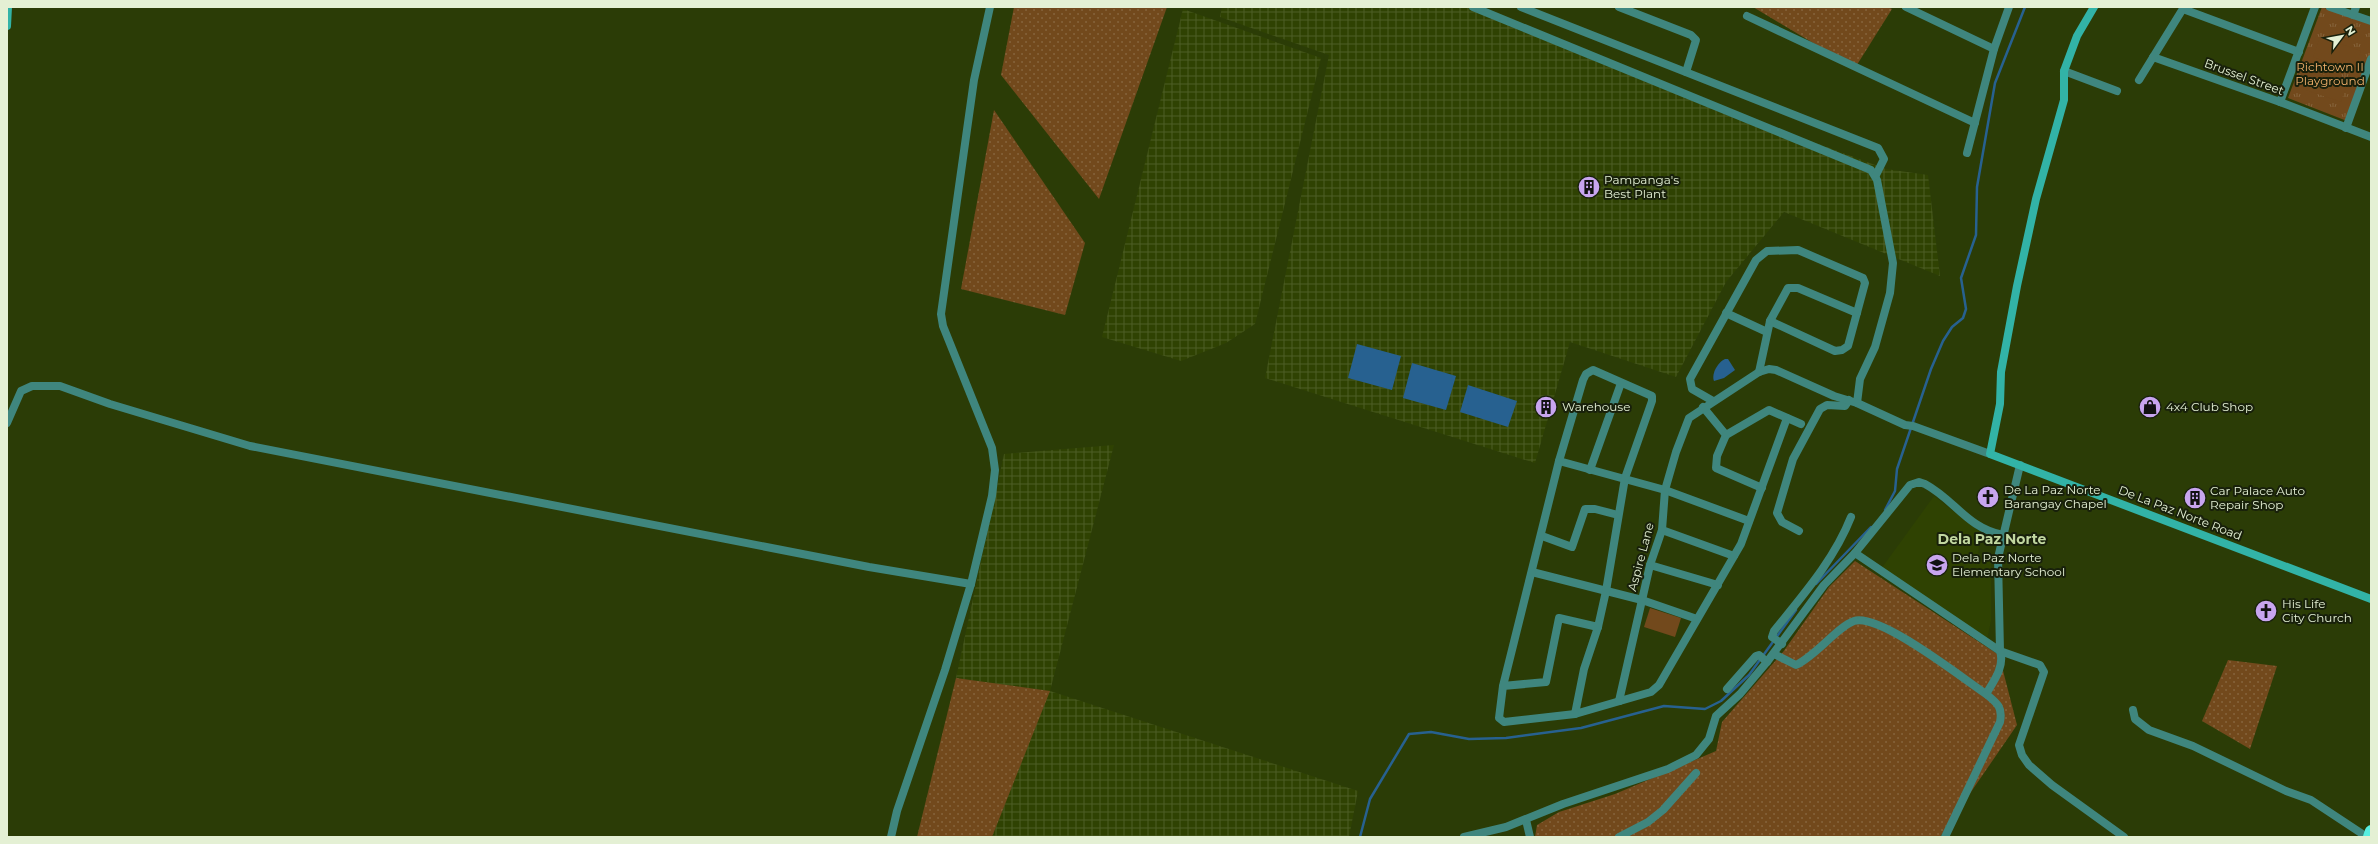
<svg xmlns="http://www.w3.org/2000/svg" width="2378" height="844" viewBox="0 0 2378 844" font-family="Montserrat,sans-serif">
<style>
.built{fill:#2f4202}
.industrial{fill:url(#industrial-grid)}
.grass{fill:url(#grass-dots)}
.park{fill:url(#park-tufts)}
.pitch{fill:#72491c}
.water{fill:#276190}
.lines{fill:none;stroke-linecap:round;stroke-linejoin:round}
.stream{stroke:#276190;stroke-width:2.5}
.street{stroke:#3f867e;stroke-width:8}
.secondary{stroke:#32b3a7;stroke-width:8}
.highway{stroke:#57efe0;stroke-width:12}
.labels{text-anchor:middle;stroke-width:4;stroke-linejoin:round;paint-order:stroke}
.park-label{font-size:12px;fill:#f2b06c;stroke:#18200b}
.street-label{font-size:12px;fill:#e4f0d4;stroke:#18200b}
.poi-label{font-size:12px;fill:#e4f0d4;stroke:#18200b;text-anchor:start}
.quarter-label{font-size:14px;font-weight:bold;fill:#c1d7a0;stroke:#18200b}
</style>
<defs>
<pattern id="industrial-grid" width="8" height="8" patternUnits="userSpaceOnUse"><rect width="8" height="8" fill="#2f4202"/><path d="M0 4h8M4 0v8" fill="none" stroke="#4d5e26"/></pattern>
<pattern id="grass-dots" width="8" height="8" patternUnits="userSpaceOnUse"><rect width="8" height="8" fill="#72491c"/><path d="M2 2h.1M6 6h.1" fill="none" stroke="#86643c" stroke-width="1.8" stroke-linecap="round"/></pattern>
<pattern id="park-tufts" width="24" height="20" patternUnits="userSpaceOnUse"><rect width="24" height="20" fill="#72491c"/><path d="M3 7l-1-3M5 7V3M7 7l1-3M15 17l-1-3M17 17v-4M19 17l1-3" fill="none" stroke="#86643c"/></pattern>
</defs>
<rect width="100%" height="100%" fill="#2b3c06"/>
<polygon class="built" points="1934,496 1980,532 1978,560 1991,562 1991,621 1987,640 1881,569"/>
<g class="industrial">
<polygon points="1222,7 1474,7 1599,63 1886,169 1928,175 1940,276 1784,212 1726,282 1676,377 1570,342 1535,463 1265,378 1329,55 1220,17"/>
<polygon points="1183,9 1321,58 1255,324 1226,343 1181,361 1102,337"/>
<polygon points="1114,445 1050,691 1358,791 1349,837 992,837 1049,691 956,678 1004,454"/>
</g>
<g class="grass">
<polygon points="1014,7 1167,7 1099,199 1001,75"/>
<polygon points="1753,7 1888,7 1892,9 1855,68"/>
<polygon points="994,110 1085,243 1065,315 961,289"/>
<polygon points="1855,561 1999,655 2017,725 1940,837 1535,837 1537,825 1559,812 1615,794 1716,751 1722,722 1783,652 1829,587"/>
<polygon points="2228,660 2277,666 2250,749 2202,721"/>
<polygon points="956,678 1050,691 992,837 917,837"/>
</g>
<polygon class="park" points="2322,7 2371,24 2371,53 2347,121 2288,98"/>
<g class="pitch">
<polygon points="2320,37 2361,51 2354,71 2313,57"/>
<polygon points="2313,71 2347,83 2341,102 2306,90"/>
<polygon points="1650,608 1681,618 1675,637 1644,627"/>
</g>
<g class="water">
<polygon points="1357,344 1401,356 1392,390 1348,378"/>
<path d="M1725,359H1728L1735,370L1724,378L1714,381C1711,374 1718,362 1725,359Z"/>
<polygon points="1412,363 1456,376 1446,410 1403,398"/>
<polygon points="1468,385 1517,401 1508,427 1460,412"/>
</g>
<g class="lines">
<g class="stream">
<polyline points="1885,510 1895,491 1897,469 1931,369 1943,341 1952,327 1963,318 1966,309 1961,278 1976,235 1977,187 1995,83 2025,7"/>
<polyline points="1816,584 1871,527"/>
<polyline points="1360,837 1370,799 1409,734 1431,732 1469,739 1506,738 1581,728 1664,706 1705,709 1721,701 1749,675 1796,610"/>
</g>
<g class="street">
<polyline points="1473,7 1871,170 1877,180 1893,263 1890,293 1875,347 1860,379 1857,403 1905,425 1913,426 1990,454"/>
<polyline points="1521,7 1878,148 1884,159 1876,175"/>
<polyline points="1619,7 1691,35 1696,40 1686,72"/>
<polyline points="1906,7 1994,49"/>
<polyline points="2330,7 2371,21"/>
<polyline points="2183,9 2299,52"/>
<polyline points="2353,15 2356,7"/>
<polyline points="1747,16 1975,123"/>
<polyline points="2153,57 2280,102 2371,137"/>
<polyline points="2064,71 2117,91"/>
<polyline points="2139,80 2184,7"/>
<polyline points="2280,102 2315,7"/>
<polyline points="2346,128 2371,59"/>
<polyline points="1967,153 1994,49 2009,7"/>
<polyline points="1726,313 1767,332"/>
<polyline points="1759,372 1770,321 1788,288 1798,288 1857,313"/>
<polyline points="1713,401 1692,389 1690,379 1756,260 1767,251 1798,250 1863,278 1865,283 1848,346 1842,350 1835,351 1770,321"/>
<polyline points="1703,407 1726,435 1717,456 1716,468 1762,488"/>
<polyline points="7,423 21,391 32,386 60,386 110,404 250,446 869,567 971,584"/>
<polyline points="1726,435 1769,410 1801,424"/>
<polyline points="1559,461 1665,490 1749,521"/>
<polyline points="1590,470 1621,383"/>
<polyline points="1662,530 1734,556"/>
<polyline points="1799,531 1782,522 1777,513 1793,459 1820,409 1827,405 1845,406 1849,400"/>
<polyline points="1542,536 1572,547 1585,509 1595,509 1618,515"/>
<polyline points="1855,553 2000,651 2040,665 2044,672 2019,745 2022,755 2029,765 2052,785 2124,837"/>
<polyline points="1650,565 1718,585"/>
<polyline points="1532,572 1642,600 1697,619"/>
<polyline points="1598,627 1584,669 1575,714 1651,692 1659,685 1741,544 1787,418"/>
<path d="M1782,644L1772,637L1774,631C1803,595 1834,560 1851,517"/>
<path d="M1774,654L1796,665C1817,655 1837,627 1854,621C1880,613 1962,678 1986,694"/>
<polyline points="1503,686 1546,682 1559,618 1598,627 1606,591 1625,478 1652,401 1652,396 1593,370 1586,374 1583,380 1559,461 1503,686 1499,718 1504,722 1575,714"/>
<polyline points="1727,689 1756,656 1759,655 1767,662"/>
<polyline points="1619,701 1650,565 1662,530 1665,490 1676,452 1689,418 1759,372 1769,369 1776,370 1834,396 1857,403"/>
<polyline points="2133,710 2135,719 2149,730 2193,746 2286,791 2311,800 2367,837"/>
<polyline points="1526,820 1530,837"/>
<polyline points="891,837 897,811 945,670 971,584 992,496 995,470 992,448 943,326 941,314 974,80 990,7"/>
<path d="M1464,837L1506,827L1563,804L1668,769L1696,755L1709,739L1716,716L1740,694L1767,662L1824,585L1855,553L1910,485L1919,482L1925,484C1955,500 1967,528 2003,535"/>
<polyline points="1619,837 1648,822 1663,810 1696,773"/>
<path d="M1945,837L2000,722C2003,707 1997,703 1986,694C1994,681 2005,666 2000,651L1998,558L2020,465"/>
</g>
<g class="secondary">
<polyline points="2094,7 2077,36 2064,71 2064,100 2036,199 2017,286 2001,372 2000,404 1990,454 2371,599"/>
<polyline points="7,26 8,7"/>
</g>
<polyline class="highway" points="2369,837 2371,831"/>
</g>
<defs>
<g id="building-disc" transform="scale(1.15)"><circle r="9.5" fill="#c8a5ef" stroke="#18200b"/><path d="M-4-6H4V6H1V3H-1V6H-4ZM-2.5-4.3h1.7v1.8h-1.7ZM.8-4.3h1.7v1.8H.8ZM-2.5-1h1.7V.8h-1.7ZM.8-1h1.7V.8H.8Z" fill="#111"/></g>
<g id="shop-disc" transform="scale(1.15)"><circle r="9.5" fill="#c8a5ef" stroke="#18200b"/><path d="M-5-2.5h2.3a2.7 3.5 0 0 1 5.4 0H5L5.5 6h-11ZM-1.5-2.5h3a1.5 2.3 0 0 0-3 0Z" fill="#111"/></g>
<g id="church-disc" transform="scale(1.15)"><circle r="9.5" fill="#c8a5ef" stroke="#18200b"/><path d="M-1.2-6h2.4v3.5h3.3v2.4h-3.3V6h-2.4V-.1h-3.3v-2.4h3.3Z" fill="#111"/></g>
<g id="school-disc" transform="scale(1.15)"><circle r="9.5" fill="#c8a5ef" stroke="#18200b"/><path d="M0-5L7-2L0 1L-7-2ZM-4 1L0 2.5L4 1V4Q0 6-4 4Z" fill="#111"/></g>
</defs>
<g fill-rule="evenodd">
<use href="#building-disc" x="1589" y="187"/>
<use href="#building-disc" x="1546" y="407"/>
<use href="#shop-disc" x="2150" y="407"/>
<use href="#church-disc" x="1988" y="497"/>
<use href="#building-disc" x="2195" y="498"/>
<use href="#school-disc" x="1937" y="565"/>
<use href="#church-disc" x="2266" y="611"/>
</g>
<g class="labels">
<g class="park-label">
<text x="2330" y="71">Richtown II<tspan x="2330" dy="14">Playground</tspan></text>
</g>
<g class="street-label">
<text transform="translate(2244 77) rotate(20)" y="4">Brussel Street</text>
<text transform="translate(2180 513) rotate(21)" y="4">De La Paz Norte Road</text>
<text transform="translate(1641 557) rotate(-75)" y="4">Aspire Lane</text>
</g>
<g class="poi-label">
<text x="1604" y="184">Pampanga's<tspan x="1604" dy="14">Best Plant</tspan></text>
<text x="1562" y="411">Warehouse</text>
<text x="2166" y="411">4x4 Club Shop</text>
<text x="2004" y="494">De La Paz Norte<tspan x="2004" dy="14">Barangay Chapel</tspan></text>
<text x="2210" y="495">Car Palace Auto<tspan x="2210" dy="14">Repair Shop</tspan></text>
<text x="1952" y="562">Dela Paz Norte<tspan x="1952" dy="14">Elementary School</tspan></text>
<text x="2282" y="608">His Life<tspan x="2282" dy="14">City Church</tspan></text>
</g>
<g class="quarter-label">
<text x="1992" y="544">Dela Paz Norte</text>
</g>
</g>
<rect width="2378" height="844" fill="none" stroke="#e4f0d4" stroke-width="16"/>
<g transform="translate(2342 36) rotate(58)" stroke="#18200b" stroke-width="3" paint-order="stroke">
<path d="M0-3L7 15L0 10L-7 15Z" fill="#e4f0d4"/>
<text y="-6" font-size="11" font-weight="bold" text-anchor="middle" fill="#e4f0d4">N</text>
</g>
</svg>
